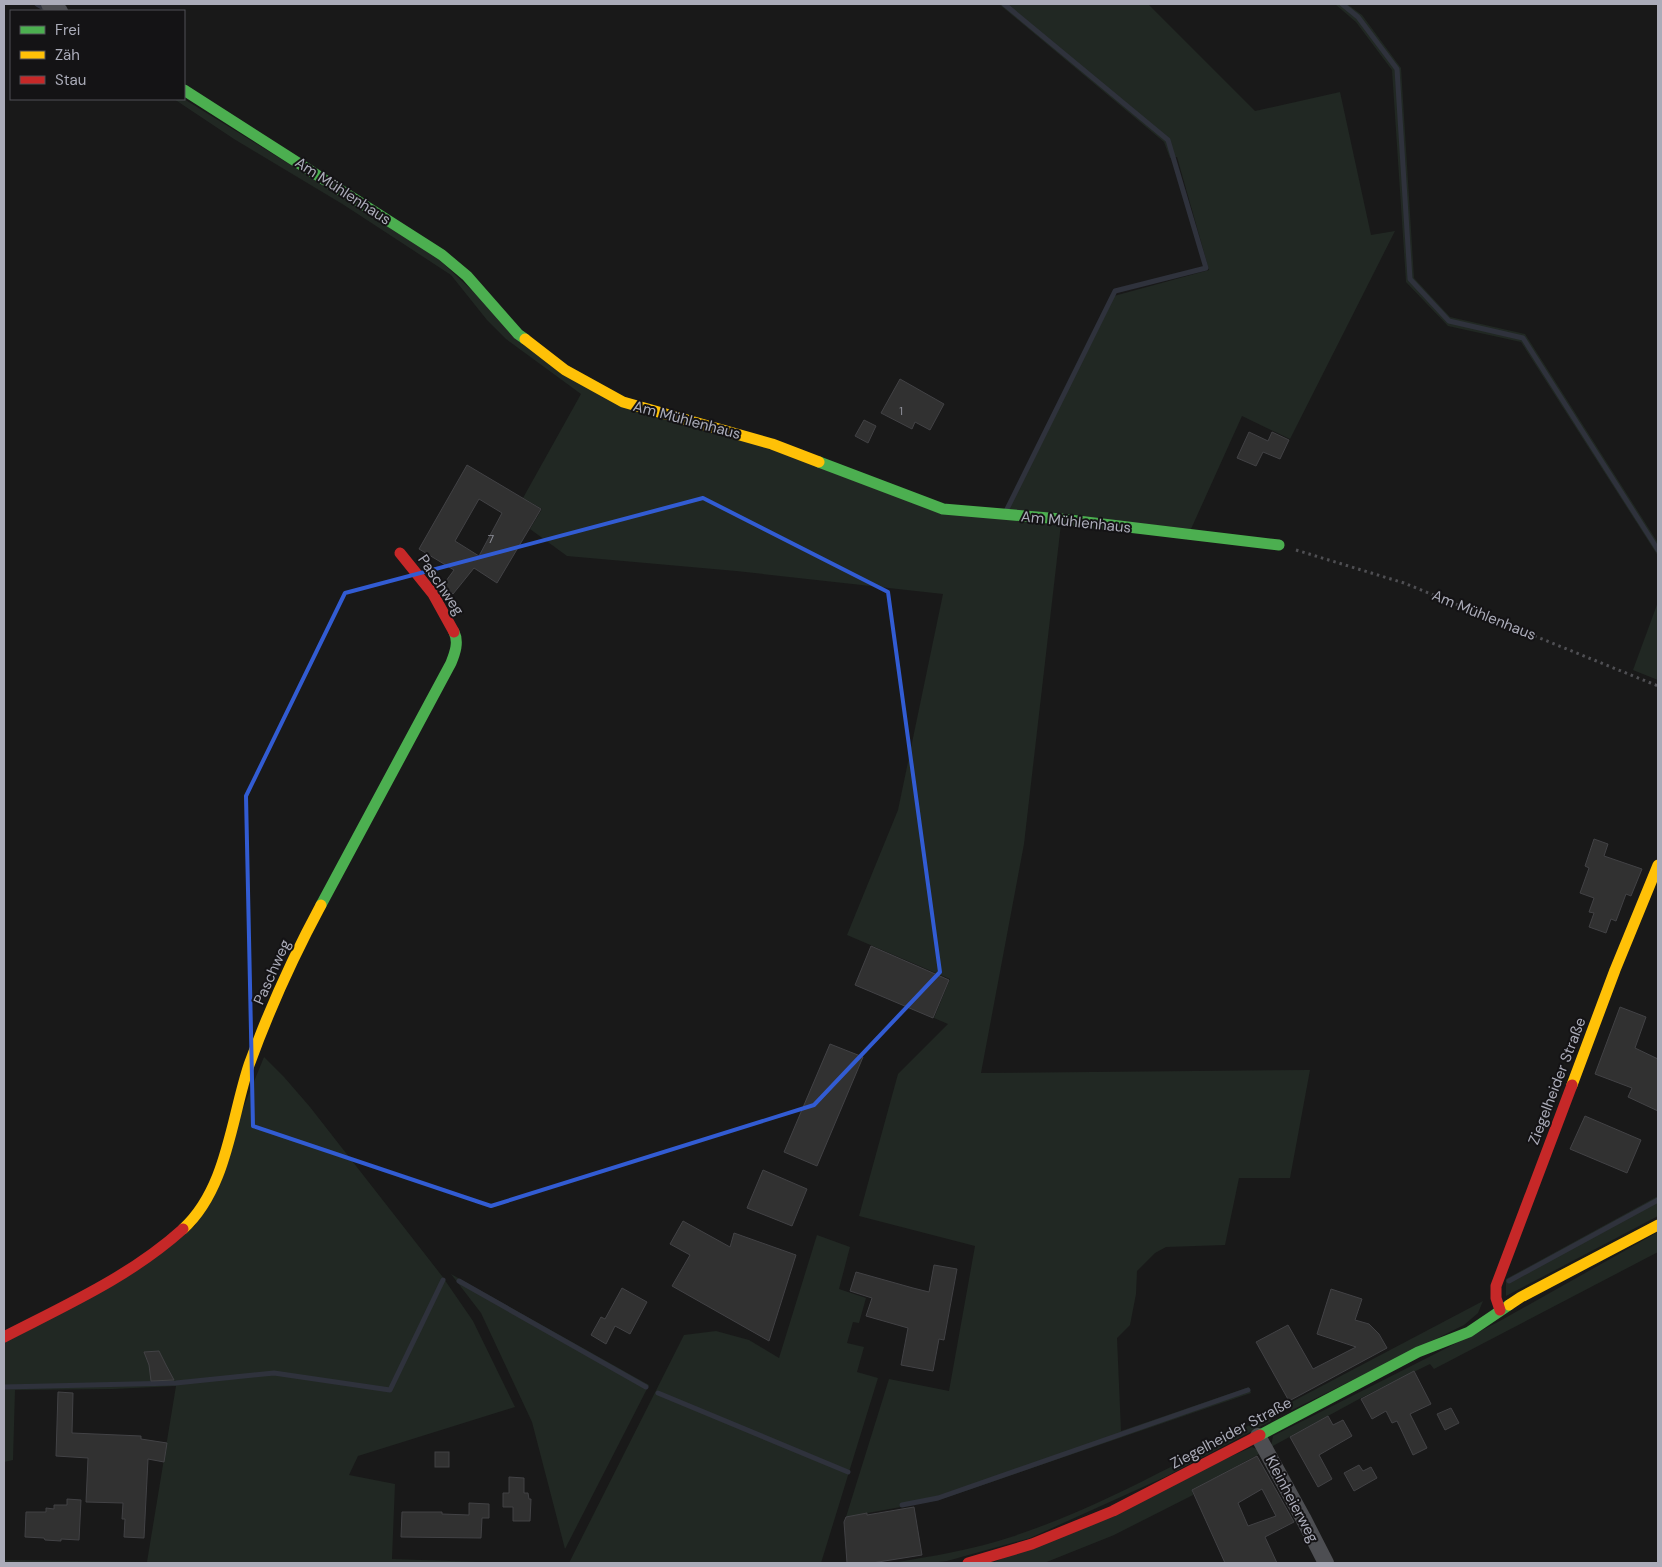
<svg xmlns="http://www.w3.org/2000/svg" width="1662" height="1567" viewBox="0 0 1662 1567" font-family="'DM Sans',sans-serif">
<style>
.green{fill:#212823}
.lines{fill:none;stroke-linecap:round;stroke-linejoin:round}
.stream{stroke:#2f323c;stroke-width:5}
.building{fill:#313131;stroke:#424245;fill-rule:evenodd}
.path{stroke:#4f4f53;stroke-width:3;stroke-dasharray:2.5 4;stroke-linecap:butt}
.street{stroke:#4d4e52;stroke-width:16}
.fast{stroke:#4caf50;stroke-width:11}
.slow{stroke:#ffc107;stroke-width:11}
.jam{stroke:#c62828;stroke-width:11}
.marked{fill:none;stroke:#325cd3;stroke-width:4;stroke-linejoin:round}
.labels{text-anchor:middle;stroke-width:4;stroke-linejoin:round;paint-order:stroke}
.number-label{font-size:12px;fill:#8c8d97}
.street-label{font-size:15px;fill:#abacb9;stroke:#141315}
</style>
<rect width="100%" height="100%" fill="#191919"/>
<g class="green">
<polygon points="999,4 1148,4 1255,111 1340,92 1371,235 1395,231 1290,439 1242,416 1191,529 1009,509 1114,296 1209,270 1177,157 1170,158 1164,142"/>
<polygon points="1335,4 1347,4 1362,15 1401,68 1414,278 1450,317 1525,334 1658,543 1658,556 1521,342 1448,326 1406,282 1392,70 1356,22"/>
<polygon points="174,99 184,99 431,252 562,375 770,447 942,512 1061,524 1024,844 981,1073 1310,1070 1290,1178 1239,1178 1225,1245 1166,1247 1155,1253 1137,1271 1136,1294 1130,1325 1117,1338 1121,1431 1249,1387 1251,1393 939,1500 846,1517 889,1379 949,1391 975,1246 859,1216 898,1074 948,1024 934,1018 950,979 847,935 898,810 943,594 736,571 567,556 530,529 542,509 523,498 581,394 506,339 487,320 451,275 344,205 234,139"/>
<polygon points="1658,602 1658,680 1633,670"/>
<polygon points="264,1057 284,1077 310,1107 442,1276 473,1321 515,1407 358,1456 349,1475 395,1484 392,1559 510,1563 4,1563 4,1560 147,1562 176,1386 113,1389 15,1390 13,1460 4,1462 4,1340 195,1226"/>
<polygon points="1658,1196 1658,1216 1506,1296 1506,1279"/>
<polygon points="1658,1232 1658,1252 1434,1369 1430,1364 1361,1398 1271,1447 1273,1436 1498,1322"/>
<polygon points="817,1235 850,1247 839,1289 866,1298 859,1323 853,1322 847,1343 864,1347 857,1372 878,1378 821,1563 569,1563 684,1335 716,1331 749,1340 779,1358"/>
<polygon points="451,1274 649,1385 565,1549 532,1422 481,1313"/>
<polygon points="1483,1301 1478,1313 1464,1325 1292,1410 1282,1407"/>
<path d="M1269,1415L1271,1421L1165,1477L1030,1538L947,1561L931,1563H892C932,1556 973,1550 1011,1537C1102,1507 1185,1459 1269,1415Z"/>
<polygon points="1252,1447 1263,1452 1192,1490 1193,1495 1114,1535 1044,1563 992,1563"/>
</g>
<g class="lines">
<g class="stream">
<polyline points="37,4 47,10"/>
<polyline points="1004,4 1168,140 1206,268 1115,291 1007,509"/>
<polyline points="1342,4 1358,17 1397,69 1410,279 1449,321 1523,338 1658,550"/>
<polyline points="459,1281 646,1387"/>
<polyline points="1509,1281 1658,1200"/>
<polyline points="4,1387 176,1383 274,1373 390,1390 443,1280"/>
<polyline points="658,1393 848,1472"/>
<polyline points="902,1505 938,1498 1248,1390"/>
</g>
</g>
<g class="building">
<polygon points="900,379 944,404 930,430 915,422 912,429 881,413"/>
<polygon points="864,420 876,426 868,443 855,436"/>
<polygon points="1249,432 1268,441 1272,432 1289,440 1280,459 1263,452 1256,466 1237,458"/>
<path d="M467,465L541,509L497,583L474,568L453,594L443,585L454,570L419,549ZM479,499L502,513L479,556L455,541Z"/>
<polygon points="1594,839 1608,844 1604,856 1642,869 1631,896 1626,894 1616,921 1611,919 1606,933 1589,927 1594,913 1589,912 1594,898 1580,893 1589,868 1585,866"/>
<polygon points="871,946 949,980 933,1018 855,985"/>
<polygon points="1620,1007 1646,1017 1635,1048 1658,1059 1658,1111 1628,1097 1632,1088 1595,1074"/>
<polygon points="830,1044 863,1057 817,1166 784,1152"/>
<polygon points="1585,1116 1641,1140 1627,1173 1570,1149"/>
<polygon points="763,1170 807,1189 792,1226 747,1208"/>
<polygon points="683,1221 730,1247 734,1233 796,1255 769,1341 672,1286 690,1255 670,1244"/>
<polygon points="934,1265 957,1269 944,1340 939,1339 933,1371 901,1365 908,1328 866,1316 872,1298 850,1291 856,1272 913,1288 929,1292"/>
<polygon points="622,1288 647,1302 630,1334 615,1326 606,1344 591,1335 601,1317 605,1319"/>
<polygon points="1331,1289 1362,1299 1355,1320 1369,1324 1379,1334 1387,1348 1289,1401 1256,1342 1288,1325 1313,1369 1356,1347 1317,1334"/>
<polygon points="159,1351 166,1365 174,1380 151,1381 149,1365 144,1352"/>
<polygon points="1414,1371 1431,1404 1410,1414 1427,1448 1413,1455 1397,1421 1392,1423 1386,1411 1372,1419 1361,1399"/>
<polygon points="58,1392 73,1393 72,1433 141,1436 141,1439 167,1443 164,1462 148,1459 144,1538 124,1537 125,1519 122,1519 123,1503 86,1502 88,1458 56,1456"/>
<polygon points="1451,1408 1459,1423 1445,1430 1437,1414"/>
<polygon points="1328,1416 1333,1425 1343,1420 1352,1436 1319,1455 1332,1479 1318,1487 1290,1437"/>
<rect x="435" y="1452" width="14" height="15"/>
<path d="M1257,1456L1294,1522L1265,1537L1277,1563H1225L1192,1490ZM1262,1489L1276,1516L1248,1526L1238,1503Z"/>
<polygon points="1359,1465 1363,1471 1371,1467 1377,1478 1354,1491 1344,1473"/>
<polygon points="509,1477 524,1478 524,1493 528,1493 529,1499 531,1499 530,1521 513,1521 513,1507 503,1507 503,1493 509,1493"/>
<polygon points="67,1499 81,1500 79,1540 61,1539 61,1541 45,1540 44,1538 25,1537 26,1512 46,1512 46,1508 54,1509 54,1505 67,1505"/>
<polygon points="469,1503 489,1504 489,1518 482,1518 481,1538 401,1537 402,1512 442,1512 442,1514 469,1515"/>
<polygon points="914,1507 922,1555 872,1563 847,1563 844,1522 846,1517 867,1513 867,1515"/>
</g>
<g class="lines">
<polyline class="path" points="1296,550 1404,583 1658,686"/>
<g class="street">
<polyline points="49,4 60,11"/>
<polyline points="1258,1436 1303,1518 1326,1563"/>
</g>
<g class="fast">
<polyline points="184,90 442,255 467,276 518,334 525,339"/>
<polyline points="819,462 943,509 1061,519 1279,545"/>
<path d="M321,905L451,663C455,653 459,642 454,632"/>
<polyline points="1260,1435 1418,1352 1469,1332 1509,1305"/>
</g>
<g class="slow">
<polyline points="525,339 565,370 623,402 772,444 819,462"/>
<polyline points="1572,1085 1615,970 1658,865"/>
<path d="M183,1229C227,1189 231,1119 249,1065C269,1010 293,957 321,905"/>
<polyline points="1509,1305 1521,1297 1658,1225"/>
</g>
<g class="jam">
<polyline points="400,553 433,594 454,632"/>
<polyline points="1500,1310 1496,1298 1496,1286 1572,1085"/>
<path d="M4,1337C66,1305 131,1276 183,1229"/>
<polyline points="968,1563 1032,1544 1113,1511 1260,1435"/>
</g>
</g>
<path class="marked" d="M703,498L888,592L940,972L814,1105L491,1206L253,1126L246,796L345,593Z"/>
<g class="labels">
<g class="number-label">
<text x="901" y="415">1</text>
<text x="491" y="543">7</text>
</g>
<g class="street-label">
<text transform="translate(343 191) rotate(33)" y="5">Am Mühlenhaus</text>
<text transform="translate(687 420) rotate(15)" y="5">Am Mühlenhaus</text>
<text transform="translate(1076 522) rotate(6)" y="5">Am Mühlenhaus</text>
<text transform="translate(441 585) rotate(56)" y="5">Paschweg</text>
<text transform="translate(1484 615) rotate(22)" y="5">Am Mühlenhaus</text>
<text transform="translate(272 972) rotate(-66)" y="5">Paschweg</text>
<text transform="translate(1557 1081) rotate(-69)" y="5">Ziegelheider Straße</text>
<text transform="translate(1231 1433) rotate(-28)" y="5">Ziegelheider Straße</text>
<text transform="translate(1292 1499) rotate(62)" y="5">Kleinheierweg</text>
</g>
</g>
<rect width="1662" height="1567" fill="none" stroke="#abacb9" stroke-width="10"/>
<rect x="10" y="10" width="175" height="90" fill="#141315" stroke="#505057"/>
<rect x="20" y="26" width="25" height="8" fill="#4caf50" stroke="#505057"/>
<text x="55" y="35" font-size="15" fill="#abacb9">Frei</text>
<rect x="20" y="51" width="25" height="8" fill="#ffc107" stroke="#505057"/>
<text x="55" y="60" font-size="15" fill="#abacb9">Zäh</text>
<rect x="20" y="76" width="25" height="8" fill="#c62828" stroke="#505057"/>
<text x="55" y="85" font-size="15" fill="#abacb9">Stau</text>
</svg>
